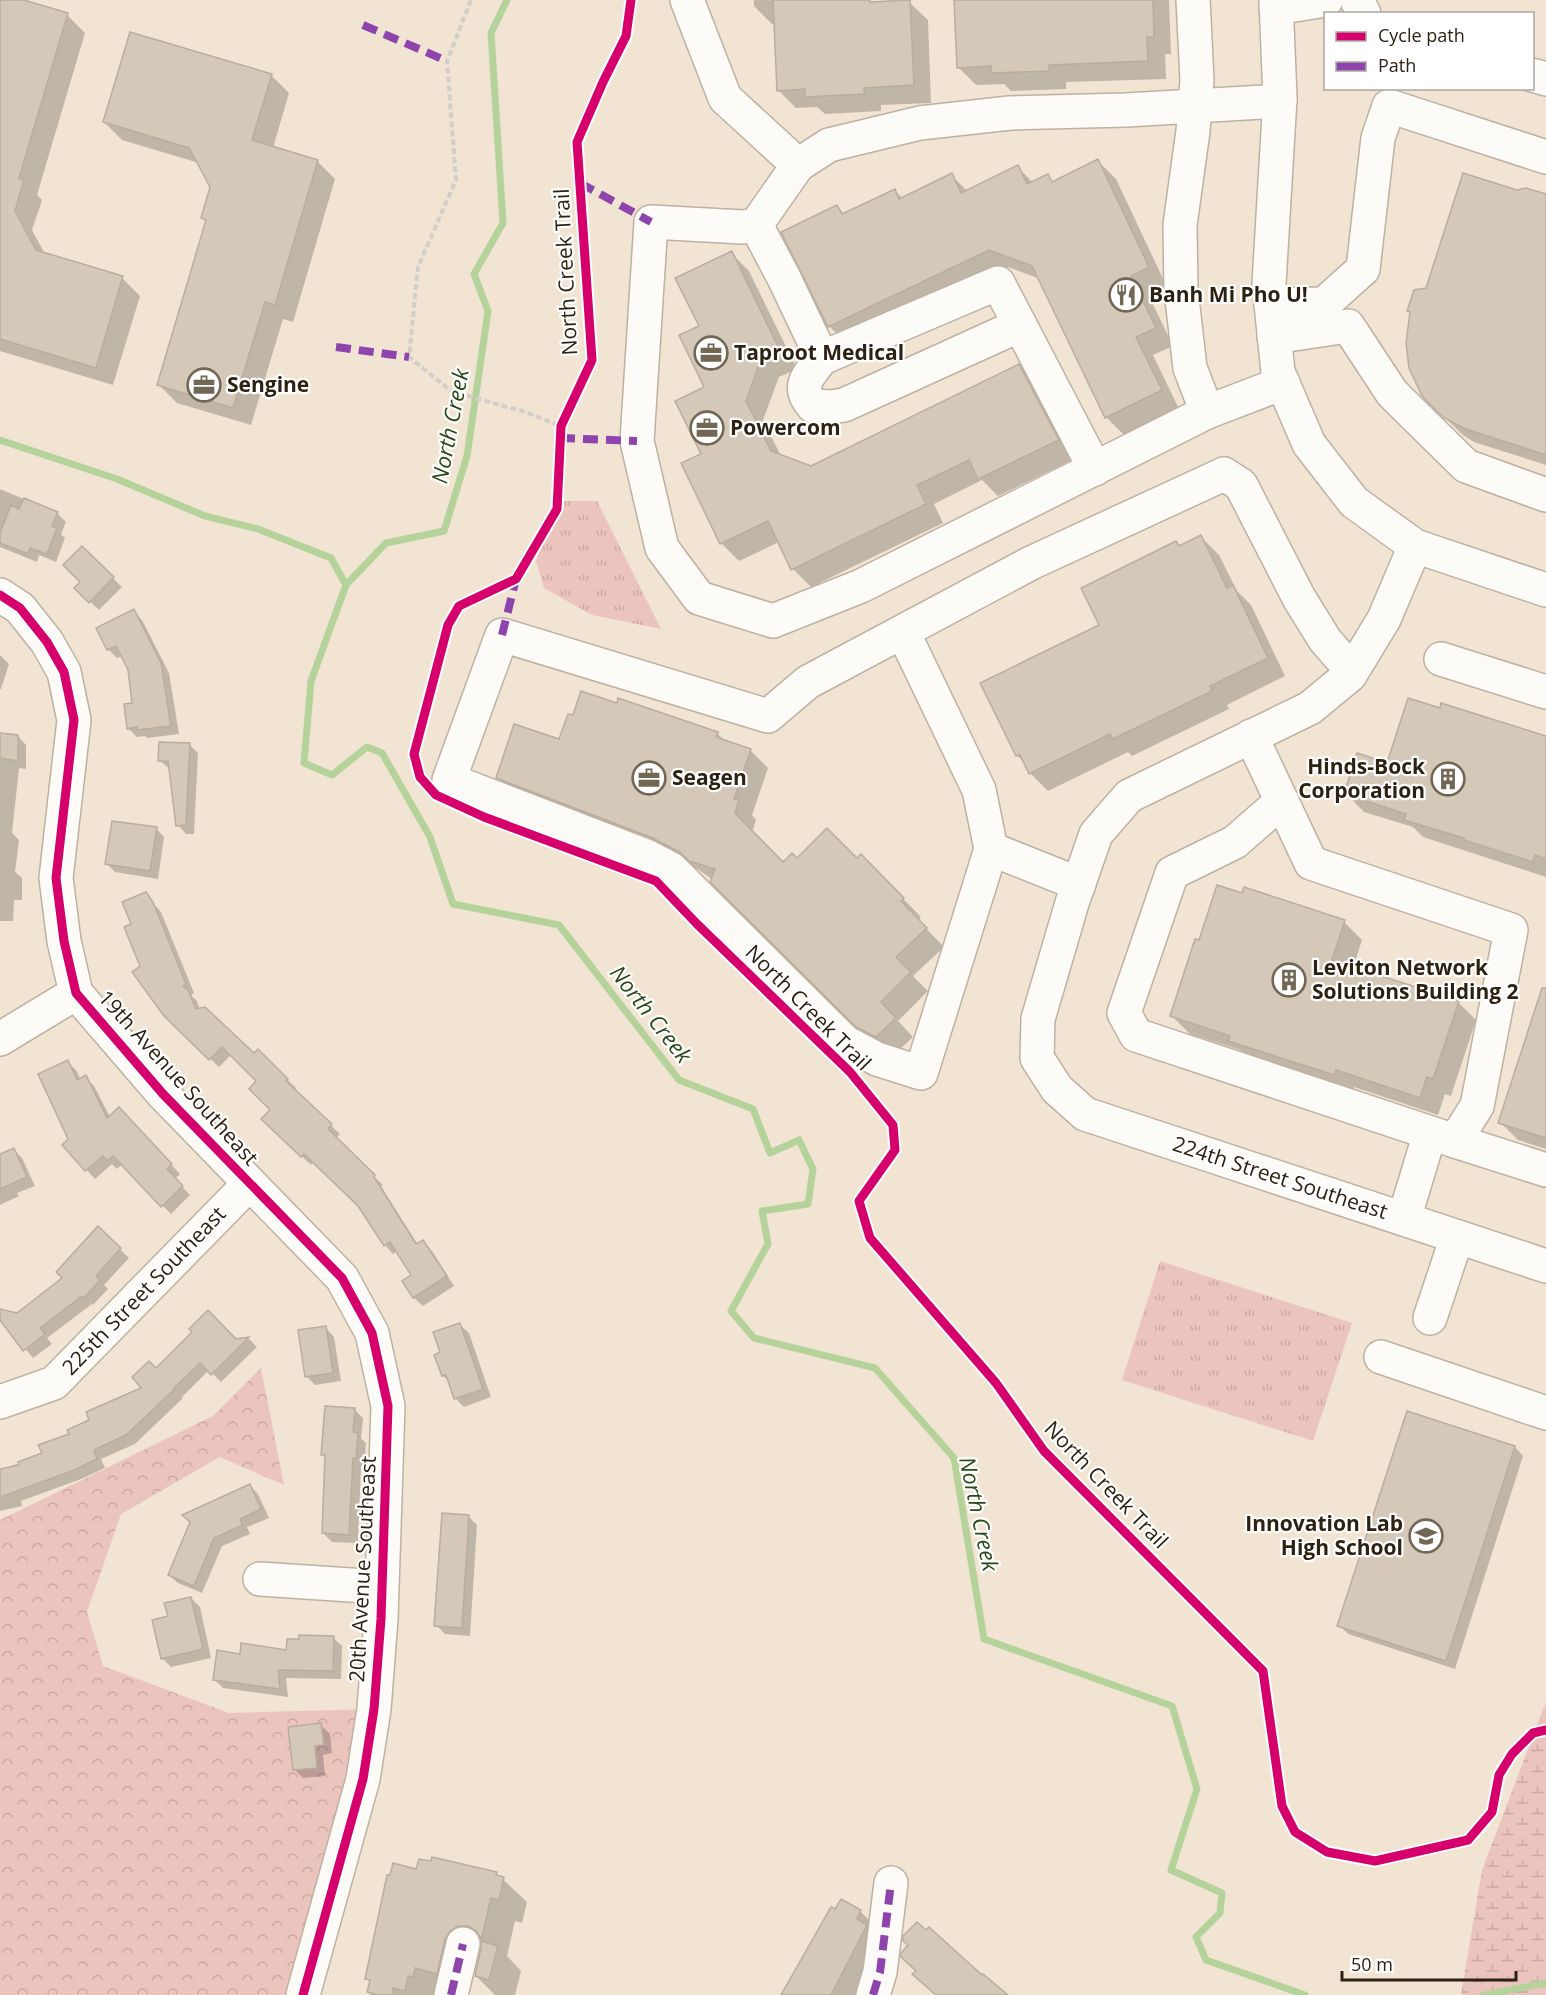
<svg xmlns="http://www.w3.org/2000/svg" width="1546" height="1995" viewBox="0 0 1546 1995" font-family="'Open Sans',sans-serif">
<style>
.grass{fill:url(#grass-tufts)}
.forest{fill:url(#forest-crowns)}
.wetland{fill:url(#wetland-marsh)}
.shadow{fill:#0003}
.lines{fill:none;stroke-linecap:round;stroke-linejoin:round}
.stream{stroke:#b5d29b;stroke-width:7}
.building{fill:#d4c8b9;stroke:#b8ad9e;stroke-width:1.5}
.minor-casing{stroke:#bdb1a2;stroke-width:36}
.path{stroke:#d2cec9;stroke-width:4;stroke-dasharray:6 3;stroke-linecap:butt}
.minor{stroke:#fdfbf8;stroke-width:33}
.quiet{stroke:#8e44ad;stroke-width:8;stroke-dasharray:15 8;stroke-linecap:butt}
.cycleway-casing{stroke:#fff;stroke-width:13}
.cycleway{stroke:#d6006c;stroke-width:9}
.labels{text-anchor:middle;stroke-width:4.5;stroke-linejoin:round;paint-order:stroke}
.street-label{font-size:21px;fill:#2d2212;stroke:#fff}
.poi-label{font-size:21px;font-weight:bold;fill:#2d2212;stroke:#fff;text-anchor:start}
.water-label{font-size:22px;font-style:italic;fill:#294817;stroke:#fff}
</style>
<defs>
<pattern id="grass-tufts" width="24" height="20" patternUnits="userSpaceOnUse" patternTransform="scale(1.5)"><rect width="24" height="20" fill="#ecc4be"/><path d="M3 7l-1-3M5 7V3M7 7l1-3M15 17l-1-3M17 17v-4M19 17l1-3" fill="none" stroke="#cba8a2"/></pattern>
<pattern id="forest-crowns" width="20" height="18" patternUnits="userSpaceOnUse" patternTransform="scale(1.5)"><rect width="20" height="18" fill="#ecc4be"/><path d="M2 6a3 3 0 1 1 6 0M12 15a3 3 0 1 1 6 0" fill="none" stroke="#cba8a2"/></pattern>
<pattern id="wetland-marsh" width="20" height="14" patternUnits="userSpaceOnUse" patternTransform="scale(1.5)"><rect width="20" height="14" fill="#ecc4be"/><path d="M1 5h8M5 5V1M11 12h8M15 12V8" fill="none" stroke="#cba8a2"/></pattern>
</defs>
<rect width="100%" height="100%" fill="#f1e4d2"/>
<g class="grass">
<polygon points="560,501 597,501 661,629 592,615 544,588 536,561"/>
<polygon points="1160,1261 1352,1323 1313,1441 1122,1380"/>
</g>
<polygon class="forest" points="261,1368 284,1485 220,1457 121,1514 87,1612 103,1666 229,1713 374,1709 303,1995 0,1995 0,1520 213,1416"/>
<polygon class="wetland" points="1546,1702 1546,1995 1461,1995 1482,1870"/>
<g class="shadow">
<polygon points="0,0 19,0 67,15 85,33 37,195 42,200 32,230 45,254 122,278 140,296 113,385 0,351"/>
<polygon points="754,0 909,2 928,20 931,103 881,105 881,111 825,114 817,107 796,108 778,90 775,24 772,24 754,6"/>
<polygon points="956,0 1169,0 1171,54 1165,54 1166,79 1066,82 1066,89 1011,91 1004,84 976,85 958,67"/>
<polygon points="271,75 289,93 273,148 317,161 335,179 293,322 283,319 251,425 177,403 159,385 207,222 203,218 212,187 199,163 122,140 104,122"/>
<polygon points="1098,161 1116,179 1166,285 1148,294 1173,346 1153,355 1179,409 1124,435 1106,417 1040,279 1008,267 847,344 829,326 837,207 845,215 895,191 903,199 951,175 967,191 1018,167 1033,183 1047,176 1054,183"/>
<polygon points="1517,191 1546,196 1546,465 1474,442 1463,435 1425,398 1427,289"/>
<polygon points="731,253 749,271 797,369 779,377 763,420 781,456 811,467 1019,366 1037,384 1076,458 998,496 982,480 934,504 943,523 811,587 793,569 779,542 739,561 721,543 703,455 706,388 701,327"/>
<polygon points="0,489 57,513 66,522 61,534 65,538 56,562 39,555 37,562 0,547"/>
<polygon points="1201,537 1219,555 1237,591 1251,605 1285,676 1227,705 1229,709 1132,756 1128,752 1048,791 1030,773 1026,765 1017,755 1101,625 1176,543 1180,547"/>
<polygon points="82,548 122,587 99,610 76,588 82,582"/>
<polygon points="133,611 142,620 169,673 179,734 147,738 145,736 137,737 128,728 134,704 130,669 123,656 117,658 109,650 98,629"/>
<polygon points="0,655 9,664 1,689 0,689"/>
<polygon points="717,733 726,742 750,750 768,768 752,815 756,820 752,832 783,864 797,860 857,860 861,856 921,917 918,920 944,947 913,976 928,991 898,1021 913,1037 895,1054 876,1044 712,881 713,880 699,870 672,856 516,796 498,778 560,741"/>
<polygon points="0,734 18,736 26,745 26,769 19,768 12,833 19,840 15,872 22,878 22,900 14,900 13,921 0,921"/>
<polygon points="1546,738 1546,877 1423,837 1413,827 1364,812 1346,794 1388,765"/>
<polygon points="189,744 198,753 194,834 186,834 178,825 171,770 160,761"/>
<polygon points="156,828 164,837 158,879 115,872 107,864"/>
<polygon points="145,894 161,912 194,993 191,995 197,1001 200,1010 254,1055 258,1051 296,1088 294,1090 340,1134 335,1139 383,1185 381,1186 418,1245 423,1242 432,1251 454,1286 423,1306 414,1298 404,1281 413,1275 397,1251 393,1254 385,1245 360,1206 314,1161 311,1165 263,1119 272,1110 258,1081 232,1054 219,1067 165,1015 142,966 133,925"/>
<polygon points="1344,922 1362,940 1353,968 1458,1002 1476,1020 1451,1096 1445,1094 1438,1115 1354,1087 1352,1092 1248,1059 1240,1050 1190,1034 1172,1016 1200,942"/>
<polygon points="1546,1023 1546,1149 1518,1140 1500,1122"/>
<polygon points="67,1062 76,1070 81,1080 85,1077 94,1086 110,1117 127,1118 180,1174 175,1179 190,1195 171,1214 122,1164 117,1169 112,1164 95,1179 64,1145 70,1139"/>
<polygon points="14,1150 22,1158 35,1186 17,1193 19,1196 0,1205 0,1156"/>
<polygon points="98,1228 129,1258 104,1285 108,1289 93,1305 92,1304 47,1338 52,1344 33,1358 0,1318 0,1310 17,1315 64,1279"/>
<polygon points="460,1325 469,1333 491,1397 464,1407 455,1398 450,1382 443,1376 442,1353"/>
<polygon points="326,1328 334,1337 341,1381 315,1385 306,1376"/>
<polygon points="249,1339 257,1347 221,1382 209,1370 182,1397 183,1398 135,1444 101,1459 105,1468 81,1479 21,1501 22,1506 0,1511 0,1470 44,1454 91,1421 144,1388 156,1369 236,1341"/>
<polygon points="354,1409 363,1418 361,1438 366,1443 364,1466 361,1466 358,1543 332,1542 323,1533 327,1458 323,1454"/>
<polygon points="1515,1447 1523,1456 1455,1669 1348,1634 1339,1625"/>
<polygon points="250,1486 258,1494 269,1518 247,1527 250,1534 222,1546 202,1593 178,1583 169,1575"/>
<polygon points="468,1516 477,1525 470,1636 445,1634 436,1625"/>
<polygon points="191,1598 200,1607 211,1658 171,1667 162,1658 169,1618"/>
<polygon points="333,1638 342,1646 341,1679 286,1678 288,1697 223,1688 214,1679 288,1652"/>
<polygon points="321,1725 330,1734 332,1753 323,1755 325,1776 303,1778 294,1769"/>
<polygon points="418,1870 496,1873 527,1902 522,1923 515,1921 507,1956 521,1971 515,1995 495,1995 476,1976 483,1949 473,1956 438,1995 371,1995 368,1992 371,1982 367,1979"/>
<polygon points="841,1901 860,1911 885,1936 869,1995 783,1995"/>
</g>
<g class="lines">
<g class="stream">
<polyline points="507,0 491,33 503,223 474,274 488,311 467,456 444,531 386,543 346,585 311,681 304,763 332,775 367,747 382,753 430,837 453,904 559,925 679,1080 753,1109 770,1153 799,1140 813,1169 808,1204 762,1211 768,1244 731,1311 754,1338 875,1368 954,1458 984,1639 1172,1706 1197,1789 1171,1870 1222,1893 1220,1913 1196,1937 1206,1960 1305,1995"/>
<polyline points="0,440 117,479 205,516 258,529 331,558 346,585"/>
<polyline points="1484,1995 1546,1983"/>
</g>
</g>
<g class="building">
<polygon points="0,0 24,0 68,13 19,178 24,180 15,211 36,250 123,276 96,368 0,339"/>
<polygon points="773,0 870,0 870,2 910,0 914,85 864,88 864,94 805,97 805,89 777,91"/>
<polygon points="954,0 1153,0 1154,37 1147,37 1148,61 1049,65 1049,71 991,73 991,66 957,68"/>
<polygon points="130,32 272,74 252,140 318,160 275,305 265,302 233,408 157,385 206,220 201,218 210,187 189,148 103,122"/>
<polygon points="1098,159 1149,267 1131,276 1156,328 1136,337 1162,390 1105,418 1032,266 989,250 828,327 781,232 837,205 842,214 895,189 899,199 952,173 961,193 1018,165 1027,184 1048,174 1052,182"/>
<polygon points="1463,173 1517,190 1526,188 1546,194 1546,455 1466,429 1444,418 1422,396 1409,368 1406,343 1410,312 1407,311 1414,290 1426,288"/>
<polygon points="732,251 780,351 761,359 746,401 771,451 811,466 1019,364 1059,440 978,479 969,460 917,485 926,504 791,570 768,521 720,544 681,463 701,454 675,401 704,387 679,335 699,326 675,278"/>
<polygon points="24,498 58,512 52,526 57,528 47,554 30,548 28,554 0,543 0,533 11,505 19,509"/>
<polygon points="1201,535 1227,588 1233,585 1268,658 1210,686 1212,691 1113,739 1110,734 1029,774 1020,755 1016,756 980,683 1099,625 1081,588 1176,541 1179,546"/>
<polygon points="82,546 114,577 89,603 74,588 80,582 63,565"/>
<polygon points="134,609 161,663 171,726 137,730 137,727 127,729 124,704 132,703 128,670 116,646 107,650 96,628"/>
<polygon points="581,691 617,703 618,698 718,732 716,737 751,749 734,799 739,800 735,813 783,862 792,853 797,858 827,828 857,858 861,854 904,898 901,901 927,928 896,957 911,972 881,1002 896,1018 876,1037 856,1027 710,882 715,869 689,861 680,852 653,838 496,778 514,724 559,739 568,714 573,715"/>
<polygon points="1408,698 1440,708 1441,703 1546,736 1546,859 1535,855 1533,862 1464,840 1464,838 1404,820 1406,814 1344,794 1357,753 1387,763"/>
<polygon points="0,733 18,735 18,761 0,758"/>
<polygon points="159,742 190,743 186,825 176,826 168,761 158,761"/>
<polygon points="112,821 157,827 150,871 105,864"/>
<polygon points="1217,885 1242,893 1244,887 1345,920 1332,960 1459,1001 1433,1079 1427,1077 1420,1098 1336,1070 1334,1075 1228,1041 1230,1036 1170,1016 1195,939 1199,940"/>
<polygon points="146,892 153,902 186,984 183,986 188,990 196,1009 205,1007 254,1053 258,1049 288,1079 286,1081 332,1124 328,1129 375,1175 374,1177 416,1244 423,1240 447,1276 413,1298 402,1281 411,1275 390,1242 384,1246 358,1206 304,1154 301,1157 261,1119 270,1110 249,1089 256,1081 222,1047 209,1060 164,1016 132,972 140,966 124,927 131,924 122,902"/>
<polygon points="1542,988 1546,988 1546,1138 1498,1123"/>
<polygon points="68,1060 77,1080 86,1075 107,1118 119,1107 172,1164 167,1169 183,1186 161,1207 113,1156 107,1161 103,1156 85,1171 62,1145 68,1139 38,1074"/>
<polygon points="14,1148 27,1177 0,1189 0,1154"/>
<polygon points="98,1226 121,1248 96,1276 100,1280 84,1298 82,1296 40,1328 45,1334 23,1351 0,1320 0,1309 17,1313 62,1278 56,1272"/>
<polygon points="208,1310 236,1339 249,1337 211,1375 200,1363 174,1388 175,1389 126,1435 94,1450 97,1459 72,1471 0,1497 0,1469 19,1465 18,1462 42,1453 38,1445 69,1434 67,1430 89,1420 86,1412 141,1388 132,1377 149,1361 156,1368 192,1332 189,1329"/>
<polygon points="460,1323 483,1389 454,1399 446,1375 442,1376 434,1355 440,1352 433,1332"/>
<polygon points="326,1326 333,1373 305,1377 298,1330"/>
<polygon points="325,1406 355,1408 353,1432 358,1433 356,1458 353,1458 349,1535 322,1533 325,1455 321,1455"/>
<polygon points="1407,1411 1515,1446 1446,1661 1337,1626"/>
<polygon points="250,1484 261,1509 240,1519 243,1525 214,1538 194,1586 168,1575 190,1522 182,1515"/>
<polygon points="442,1513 469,1515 462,1628 434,1626"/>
<polygon points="191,1597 203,1649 161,1659 152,1620 168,1616 164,1603"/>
<polygon points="299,1635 334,1636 333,1671 278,1670 280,1689 213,1680 217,1650 240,1654 241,1643 286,1650 287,1639 299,1639"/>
<polygon points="321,1723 324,1745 315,1746 317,1768 293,1770 288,1727"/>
<polygon points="432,1857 497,1872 496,1875 504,1877 499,1900 491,1898 481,1941 498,1946 489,1980 475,1976 481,1948 481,1938 476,1931 468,1926 458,1926 450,1931 445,1939 437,1974 415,1968 413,1977 408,1976 405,1991 393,1988 392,1995 378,1995 367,1992 370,1980 365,1979 387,1875 390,1875 393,1863 416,1869 419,1859 431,1861"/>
<polygon points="841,1899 861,1910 857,1919 867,1925 831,1995 781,1995 831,1907 835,1909"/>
<polygon points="917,1922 926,1930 929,1927 982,1975 983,1974 1008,1995 936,1995 912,1974 916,1971 901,1957 901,1953 908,1945 903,1941 903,1936"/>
</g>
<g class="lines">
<g class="minor-casing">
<g id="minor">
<polyline points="687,0 725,98 798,165 756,225 743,227 651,222 637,441 662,548 699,598 773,621 861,586 1207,412 1283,383"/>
<polyline points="1193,0 1197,80 1193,131 1180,225 1181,290 1190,368 1207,412"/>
<polyline points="1276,0 1280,98 1269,284 1278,372 1309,444 1354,502 1415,546 1546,590"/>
<polyline points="1357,0 1364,14"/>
<polyline points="1276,8 1326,0"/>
<polyline points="1532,75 1546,79"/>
<polyline points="798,165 829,145 920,123 1010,113 1126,110 1280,101"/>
<polyline points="756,225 784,278 822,358 998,283 1095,469"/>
<polyline points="1271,305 1324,304 1363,269 1378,138 1389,106 1546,157"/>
<polyline points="1274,337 1348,326 1392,393 1466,466 1546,495"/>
<path d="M822,358C809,375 795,386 813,406L831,407L844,405L1020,325"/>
<polyline points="1415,546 1384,619 1350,675 1310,708 1129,796 1096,834 1072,903 1038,1019 1037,1058 1057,1089 1085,1114 1546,1266"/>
<polyline points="0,595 20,608 47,642 64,672 74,720 56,878 64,941 76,993 163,1094 342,1278 372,1333 388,1406 381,1619 374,1709 363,1779 303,1995"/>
<polyline points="903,632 979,790 991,849"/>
<polyline points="1441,659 1546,692"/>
<polyline points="1251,736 1311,863 1511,930 1477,1106 1455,1141 1136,1035 1124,1013 1172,873 1235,842 1282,801"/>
<polyline points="1079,884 991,849 921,1073 877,1059 845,1042 671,869 646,856 449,780 502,635 768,716 808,682 1031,563 1224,474 1241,485 1299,598 1325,640 1352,671"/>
<polyline points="0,1039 76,993"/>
<polyline points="1455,1141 1546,1170"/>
<polyline points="1404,1219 1430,1133"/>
<polyline points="1430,1318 1457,1237"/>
<polyline points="1381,1357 1546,1413"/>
<polyline points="0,1402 54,1383 249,1184"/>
<polyline points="260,1579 381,1587"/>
<polyline points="451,1995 463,1944"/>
<polyline points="873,1995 880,1972 891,1883"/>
</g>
</g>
<polyline class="path" points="471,0 447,61 456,180 418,267 409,357 451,391 525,412 561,426"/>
<use href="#minor" class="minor"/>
<g class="quiet">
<polyline points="363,25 447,61"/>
<polyline points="580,183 651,222"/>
<polyline points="336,347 409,357"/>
<polyline points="560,438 637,441"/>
<polyline points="502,635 516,579"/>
<polyline points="451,1995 463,1944"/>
<polyline points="873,1995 880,1972 891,1883"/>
</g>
<g class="cycleway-casing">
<g id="cycleway">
<polyline points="631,0 626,36 603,82 577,142 592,360 561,426 557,509 516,579 459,606 448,625 414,754 420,777 436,795 484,817 656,881 697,924 850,1072 893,1125 895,1150 859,1201 870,1238 996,1383 1044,1451 1263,1671 1282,1806 1295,1832 1327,1852 1375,1861 1468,1840 1492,1812 1499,1775 1512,1754 1533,1733 1546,1730"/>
<polyline points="0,595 20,608 47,642 64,672 74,720 56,878 64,941 76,993 163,1094 342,1278 372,1333 388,1406 381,1619 374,1709 363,1779 303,1995"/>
</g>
</g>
<use href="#cycleway" class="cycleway"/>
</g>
<defs>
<g id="restaurant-ring" transform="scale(1.725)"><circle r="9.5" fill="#fff" stroke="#726655" stroke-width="1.5"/><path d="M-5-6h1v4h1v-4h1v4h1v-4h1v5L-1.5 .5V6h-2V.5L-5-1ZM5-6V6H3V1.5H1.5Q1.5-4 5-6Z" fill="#726655"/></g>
<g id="office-ring" transform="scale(1.725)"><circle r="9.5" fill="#fff" stroke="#726655" stroke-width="1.5"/><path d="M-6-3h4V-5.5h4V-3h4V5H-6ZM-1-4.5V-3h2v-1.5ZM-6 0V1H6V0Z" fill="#726655"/></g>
<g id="building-ring" transform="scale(1.725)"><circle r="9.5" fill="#fff" stroke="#726655" stroke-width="1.5"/><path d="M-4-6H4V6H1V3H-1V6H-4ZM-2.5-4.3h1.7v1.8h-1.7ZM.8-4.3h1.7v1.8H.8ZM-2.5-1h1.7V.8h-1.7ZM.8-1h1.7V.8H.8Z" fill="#726655"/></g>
<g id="school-ring" transform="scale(1.725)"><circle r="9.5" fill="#fff" stroke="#726655" stroke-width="1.5"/><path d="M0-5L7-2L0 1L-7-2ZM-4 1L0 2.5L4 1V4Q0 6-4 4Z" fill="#726655"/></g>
</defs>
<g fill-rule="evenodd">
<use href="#restaurant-ring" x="1126" y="295"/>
<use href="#office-ring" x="711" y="353"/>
<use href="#office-ring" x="204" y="385"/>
<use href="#office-ring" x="707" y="428"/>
<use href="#office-ring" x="649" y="778"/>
<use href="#building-ring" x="1448" y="779"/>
<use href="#building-ring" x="1289" y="980"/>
<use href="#school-ring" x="1426" y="1536"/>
</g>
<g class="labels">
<g class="street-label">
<text transform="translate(566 272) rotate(-93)" y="7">North Creek Trail</text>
<text transform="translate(808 1008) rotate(45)" y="7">North Creek Trail</text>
<text transform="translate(178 1078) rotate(48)" y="7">19th Avenue Southeast</text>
<text transform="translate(1280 1178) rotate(18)" y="7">224th Street Southeast</text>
<text transform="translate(144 1291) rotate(-46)" y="7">225th Street Southeast</text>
<text transform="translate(1106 1485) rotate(46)" y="7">North Creek Trail</text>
<text transform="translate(363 1569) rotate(-87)" y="7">20th Avenue Southeast</text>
</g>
<g class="poi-label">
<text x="1149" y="302">Banh Mi Pho U!</text>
<text x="734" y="360">Taproot Medical</text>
<text x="227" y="392">Sengine</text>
<text x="730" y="435">Powercom</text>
<text x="1425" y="774" text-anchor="end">Hinds-Bock<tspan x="1425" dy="24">Corporation</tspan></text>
<text x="672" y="785">Seagen</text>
<text x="1312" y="975">Leviton Network<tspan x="1312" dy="24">Solutions Building 2</tspan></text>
<text x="1403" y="1531" text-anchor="end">Innovation Lab<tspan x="1403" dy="24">High School</tspan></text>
</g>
<g class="water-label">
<text transform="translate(450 426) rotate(-79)" y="8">North Creek</text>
<text transform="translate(651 1014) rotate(52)" y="8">North Creek</text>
<text transform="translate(979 1514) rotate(78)" y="8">North Creek</text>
</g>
</g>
<rect x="1324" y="12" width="210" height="78" fill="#ffffff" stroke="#aba7a0" stroke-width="1.5"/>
<rect x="1336" y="32" width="30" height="9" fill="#d6006c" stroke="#aba7a0" stroke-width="1.5"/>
<text x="1378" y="42" font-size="18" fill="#2d2212">Cycle path</text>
<rect x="1336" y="62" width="30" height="9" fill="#8e44ad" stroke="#aba7a0" stroke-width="1.5"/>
<text x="1378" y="72" font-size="18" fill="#2d2212">Path</text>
<path d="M1342 1971v9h174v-9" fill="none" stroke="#2d2212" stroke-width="3"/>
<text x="1351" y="1971" font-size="18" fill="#2d2212" stroke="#ffffff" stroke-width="4.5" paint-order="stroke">50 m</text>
</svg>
